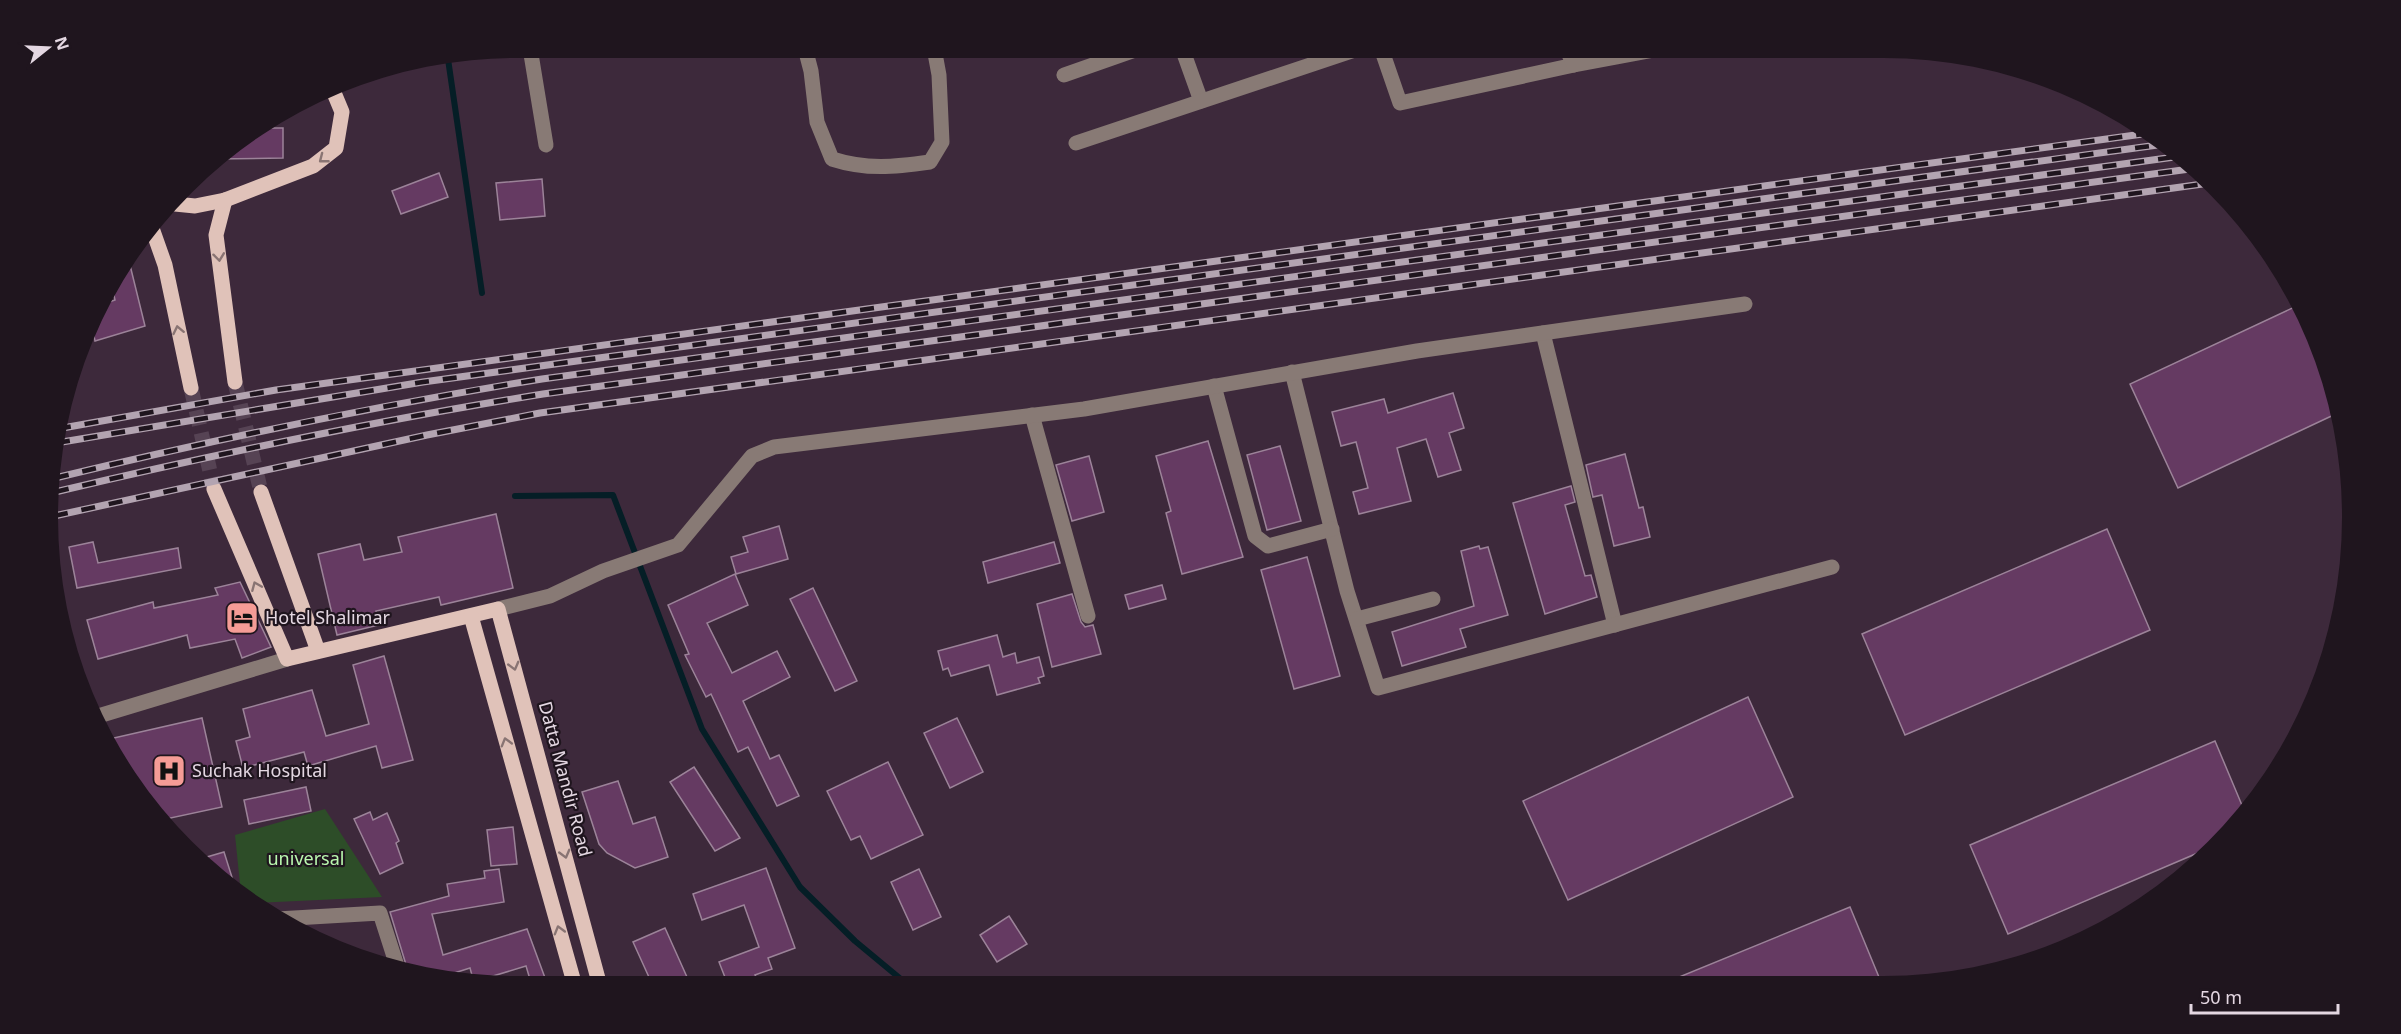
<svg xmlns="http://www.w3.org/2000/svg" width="2401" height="1034" viewBox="0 0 2401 1034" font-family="'Noto Sans',sans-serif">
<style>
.green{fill:#2d4d28}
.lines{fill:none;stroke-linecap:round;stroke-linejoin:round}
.stream{stroke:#051e26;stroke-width:6}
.building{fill:#653a62;stroke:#9c8399;stroke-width:1.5}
.major-tunnel{stroke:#564354;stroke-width:15;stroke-dasharray:15 8;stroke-linecap:butt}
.minor{stroke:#887a75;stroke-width:15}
.major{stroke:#e0c2b9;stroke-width:15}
.rail-casing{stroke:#b3a4b1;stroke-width:7}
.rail{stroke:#1f151e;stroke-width:4.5;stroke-dasharray:14;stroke-linecap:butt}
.oneway{stroke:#897473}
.labels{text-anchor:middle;stroke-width:4.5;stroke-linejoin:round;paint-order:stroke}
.poi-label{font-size:18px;fill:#e4d7e2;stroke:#1f151e;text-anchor:start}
.street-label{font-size:18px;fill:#e4d7e2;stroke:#1f151e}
.park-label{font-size:18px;fill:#b9f7ae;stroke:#1f151e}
</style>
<rect width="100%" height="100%" fill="#3d293b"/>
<polygon class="green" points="325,809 382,897 255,903 241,894 235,835"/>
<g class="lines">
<g class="stream">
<polyline points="448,59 482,293"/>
<polyline points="515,496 613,495 702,729 800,887 855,941 908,985"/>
</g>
</g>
<g class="building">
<polygon points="259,128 283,128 283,158 216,159"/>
<polygon points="439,173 448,197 401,214 392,191"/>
<polygon points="542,179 545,216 500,220 496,183"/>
<polygon points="129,261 145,326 95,341 93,331 103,304 115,300 111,282"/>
<polygon points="2301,304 2337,396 2340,412 2178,488 2130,384"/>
<polygon points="1453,393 1464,428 1449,433 1461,470 1438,477 1426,439 1397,448 1411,501 1359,514 1353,492 1368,488 1356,442 1341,446 1332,412 1384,399 1388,413"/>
<polygon points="1208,441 1243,557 1182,574 1166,513 1171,511 1156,456"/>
<polygon points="1280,446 1301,521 1267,530 1247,455"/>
<polygon points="1625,454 1639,508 1643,507 1650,537 1614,546 1602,495 1593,497 1586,465"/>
<polygon points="1089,456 1104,512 1072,521 1056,465"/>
<polygon points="1571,486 1575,502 1565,505 1585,576 1591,575 1597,597 1545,614 1513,503"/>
<polygon points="496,514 513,588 441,605 439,597 376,611 379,625 337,635 318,554 360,544 364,560 402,552 398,537"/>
<polygon points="779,526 788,559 736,574 731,557 748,552 743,537"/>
<polygon points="2107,529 2150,630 1905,735 1862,634"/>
<polygon points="93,542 98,563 178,548 181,568 77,588 69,547"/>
<polygon points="1054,542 1060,563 988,583 983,562"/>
<polygon points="1479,546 1480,549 1488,547 1508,615 1460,629 1466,647 1402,666 1392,632 1474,606 1461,551"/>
<polygon points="1307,557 1340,676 1294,689 1261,570"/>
<polygon points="735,574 748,605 707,623 732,673 777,651 790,677 743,701 770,759 779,755 799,796 777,806 748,747 738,752 711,694 706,697 685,655 689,654 668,605"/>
<polygon points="240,582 271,647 242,658 235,639 190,648 187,635 98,659 87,620 153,602 154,608 218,595 215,588"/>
<polygon points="1162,585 1166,599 1129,609 1125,595"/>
<polygon points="813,588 857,681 835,691 790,599"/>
<polygon points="1072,594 1081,622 1085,627 1093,625 1101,654 1052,667 1037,604"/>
<polygon points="997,635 1003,657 1015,653 1017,663 1039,657 1044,676 1038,678 1040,683 997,695 989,665 951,676 948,668 943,670 938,651"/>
<polygon points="384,656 413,760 382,768 376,746 308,766 304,752 243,768 236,741 250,737 243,709 312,690 326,736 369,724 353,665"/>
<polygon points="1748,697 1793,797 1568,900 1523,801"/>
<polygon points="202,718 222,807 166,819 111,751 105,740"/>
<polygon points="957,718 983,772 950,788 924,733"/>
<polygon points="2215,741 2244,810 2207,849 2008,934 1970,845"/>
<polygon points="888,762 923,835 871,859 860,836 851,840 827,791"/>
<polygon points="694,767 740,838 715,851 670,782"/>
<polygon points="618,781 633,824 655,817 668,857 635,868 607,853 599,844 582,792"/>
<polygon points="306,787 311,811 249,824 244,800"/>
<polygon points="370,812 373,820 387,813 399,841 396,843 403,863 380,874 354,819"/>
<polygon points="513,827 517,864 491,866 487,830"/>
<polygon points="224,852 236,890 208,870 200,859"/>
<polygon points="766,868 795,948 768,958 772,969 755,975 757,979 739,985 728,985 719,962 759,947 744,905 702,920 693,894"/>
<polygon points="499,869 504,902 432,914 443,955 527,929 548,986 532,986 526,966 480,980 473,979 470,968 448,975 407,968 390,912 449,896 447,884 485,878 484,871"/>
<polygon points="919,869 941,917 913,930 891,882"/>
<polygon points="1850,907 1881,982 1667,983 1667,982"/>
<polygon points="1009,916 1027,944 997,962 980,935"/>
<polygon points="665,928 691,986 653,986 633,942"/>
</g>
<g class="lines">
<g class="major-tunnel">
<polyline points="235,382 261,492"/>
<polyline points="191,388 214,489"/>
</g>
<g class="minor">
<polyline points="530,48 546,145"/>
<path d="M805,48L811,71L817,122L832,159C866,170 895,167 930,162L942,142L939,75L934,48"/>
<polyline points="1182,48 1201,101"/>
<polyline points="1381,48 1400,103 1574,65"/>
<polyline points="1566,48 1574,65 1665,48"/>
<polyline points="1064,75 1141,48"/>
<polyline points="1076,143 1361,48"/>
<polyline points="1543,333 1615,625"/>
<polyline points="1292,372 1347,591 1378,688 1832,567"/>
<polyline points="1214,386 1255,536 1268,546 1332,529"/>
<polyline points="1032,415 1088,616"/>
<polyline points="498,609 550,596 603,571 678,545 752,456 774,447 1084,409 1417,351 1745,304"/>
<polyline points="1357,619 1433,599"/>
<polyline points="95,717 287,659"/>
<polyline points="277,919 380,913 397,966"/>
</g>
<g class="major">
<polyline points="225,200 216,235 235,382"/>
<polyline points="175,204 195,206 225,200 313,166 336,148 342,112 332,88"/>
<polyline points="153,231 165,265 191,388"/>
<polyline points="214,489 287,659 498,609 600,986"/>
<polyline points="261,492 318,651"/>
<polyline points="471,616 575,986"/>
</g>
<g class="rail-casing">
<g id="rail">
<polyline points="57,429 276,390 2150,133"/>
<polyline points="56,443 423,382 2165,144"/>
<path d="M55,478C217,439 379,405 542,379L2182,156"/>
<path d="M55,492C216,454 379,420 543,394L2197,168"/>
<polyline points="54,516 427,435 540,413 2210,183"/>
</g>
</g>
<use href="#rail" class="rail"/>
</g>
<defs><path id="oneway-chevron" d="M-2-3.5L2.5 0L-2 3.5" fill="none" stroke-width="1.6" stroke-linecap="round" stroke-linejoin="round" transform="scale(1.5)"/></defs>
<g class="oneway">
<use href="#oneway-chevron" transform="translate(323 159) rotate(142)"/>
<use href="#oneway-chevron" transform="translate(219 257) rotate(83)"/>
<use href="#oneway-chevron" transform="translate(178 330) rotate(-102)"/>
<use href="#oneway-chevron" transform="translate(256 586) rotate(-113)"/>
<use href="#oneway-chevron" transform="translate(514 666) rotate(75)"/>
<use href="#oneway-chevron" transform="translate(506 742) rotate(-106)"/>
<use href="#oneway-chevron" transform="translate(565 854) rotate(75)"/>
<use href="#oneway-chevron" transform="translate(559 930) rotate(-106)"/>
</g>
<defs>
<g id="hotel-square" transform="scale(1.725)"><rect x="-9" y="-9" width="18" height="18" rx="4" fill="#f59c96" stroke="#1f151e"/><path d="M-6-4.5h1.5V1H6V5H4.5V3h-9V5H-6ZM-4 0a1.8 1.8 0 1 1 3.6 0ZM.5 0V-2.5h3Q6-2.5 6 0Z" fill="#111"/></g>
<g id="hospital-square" transform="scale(1.725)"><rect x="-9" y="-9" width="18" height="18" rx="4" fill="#f59c96" stroke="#1f151e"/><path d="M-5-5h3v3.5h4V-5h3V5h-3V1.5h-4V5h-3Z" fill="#111"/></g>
</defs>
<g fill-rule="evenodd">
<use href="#hotel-square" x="242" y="618"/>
<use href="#hospital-square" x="169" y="771"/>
</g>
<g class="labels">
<g class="poi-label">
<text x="265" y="624">Hotel Shalimar</text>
<text x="192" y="777">Suchak Hospital</text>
</g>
<g class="street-label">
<text transform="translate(565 779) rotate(75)" y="6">Datta Mandir Road</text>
</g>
<g class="park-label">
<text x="306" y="865">universal</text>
</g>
</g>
<path d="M0 0H2401V1034H0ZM516 58H1884A458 458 0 0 1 2342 516V518A458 458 0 0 1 1884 976H516A458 458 0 0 1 58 518V516A458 458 0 0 1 516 58Z" fill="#1f151e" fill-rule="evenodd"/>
<g transform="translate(48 48) rotate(72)" stroke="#1f151e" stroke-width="4.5" paint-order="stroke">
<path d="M0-4.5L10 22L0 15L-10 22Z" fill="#e4d7e2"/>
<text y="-9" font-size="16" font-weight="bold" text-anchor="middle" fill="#e4d7e2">N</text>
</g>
<path d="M2191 1004v9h147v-9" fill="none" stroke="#e4d7e2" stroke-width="3"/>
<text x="2200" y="1004" font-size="18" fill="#e4d7e2" stroke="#1f151e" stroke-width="4.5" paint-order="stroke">50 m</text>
</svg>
